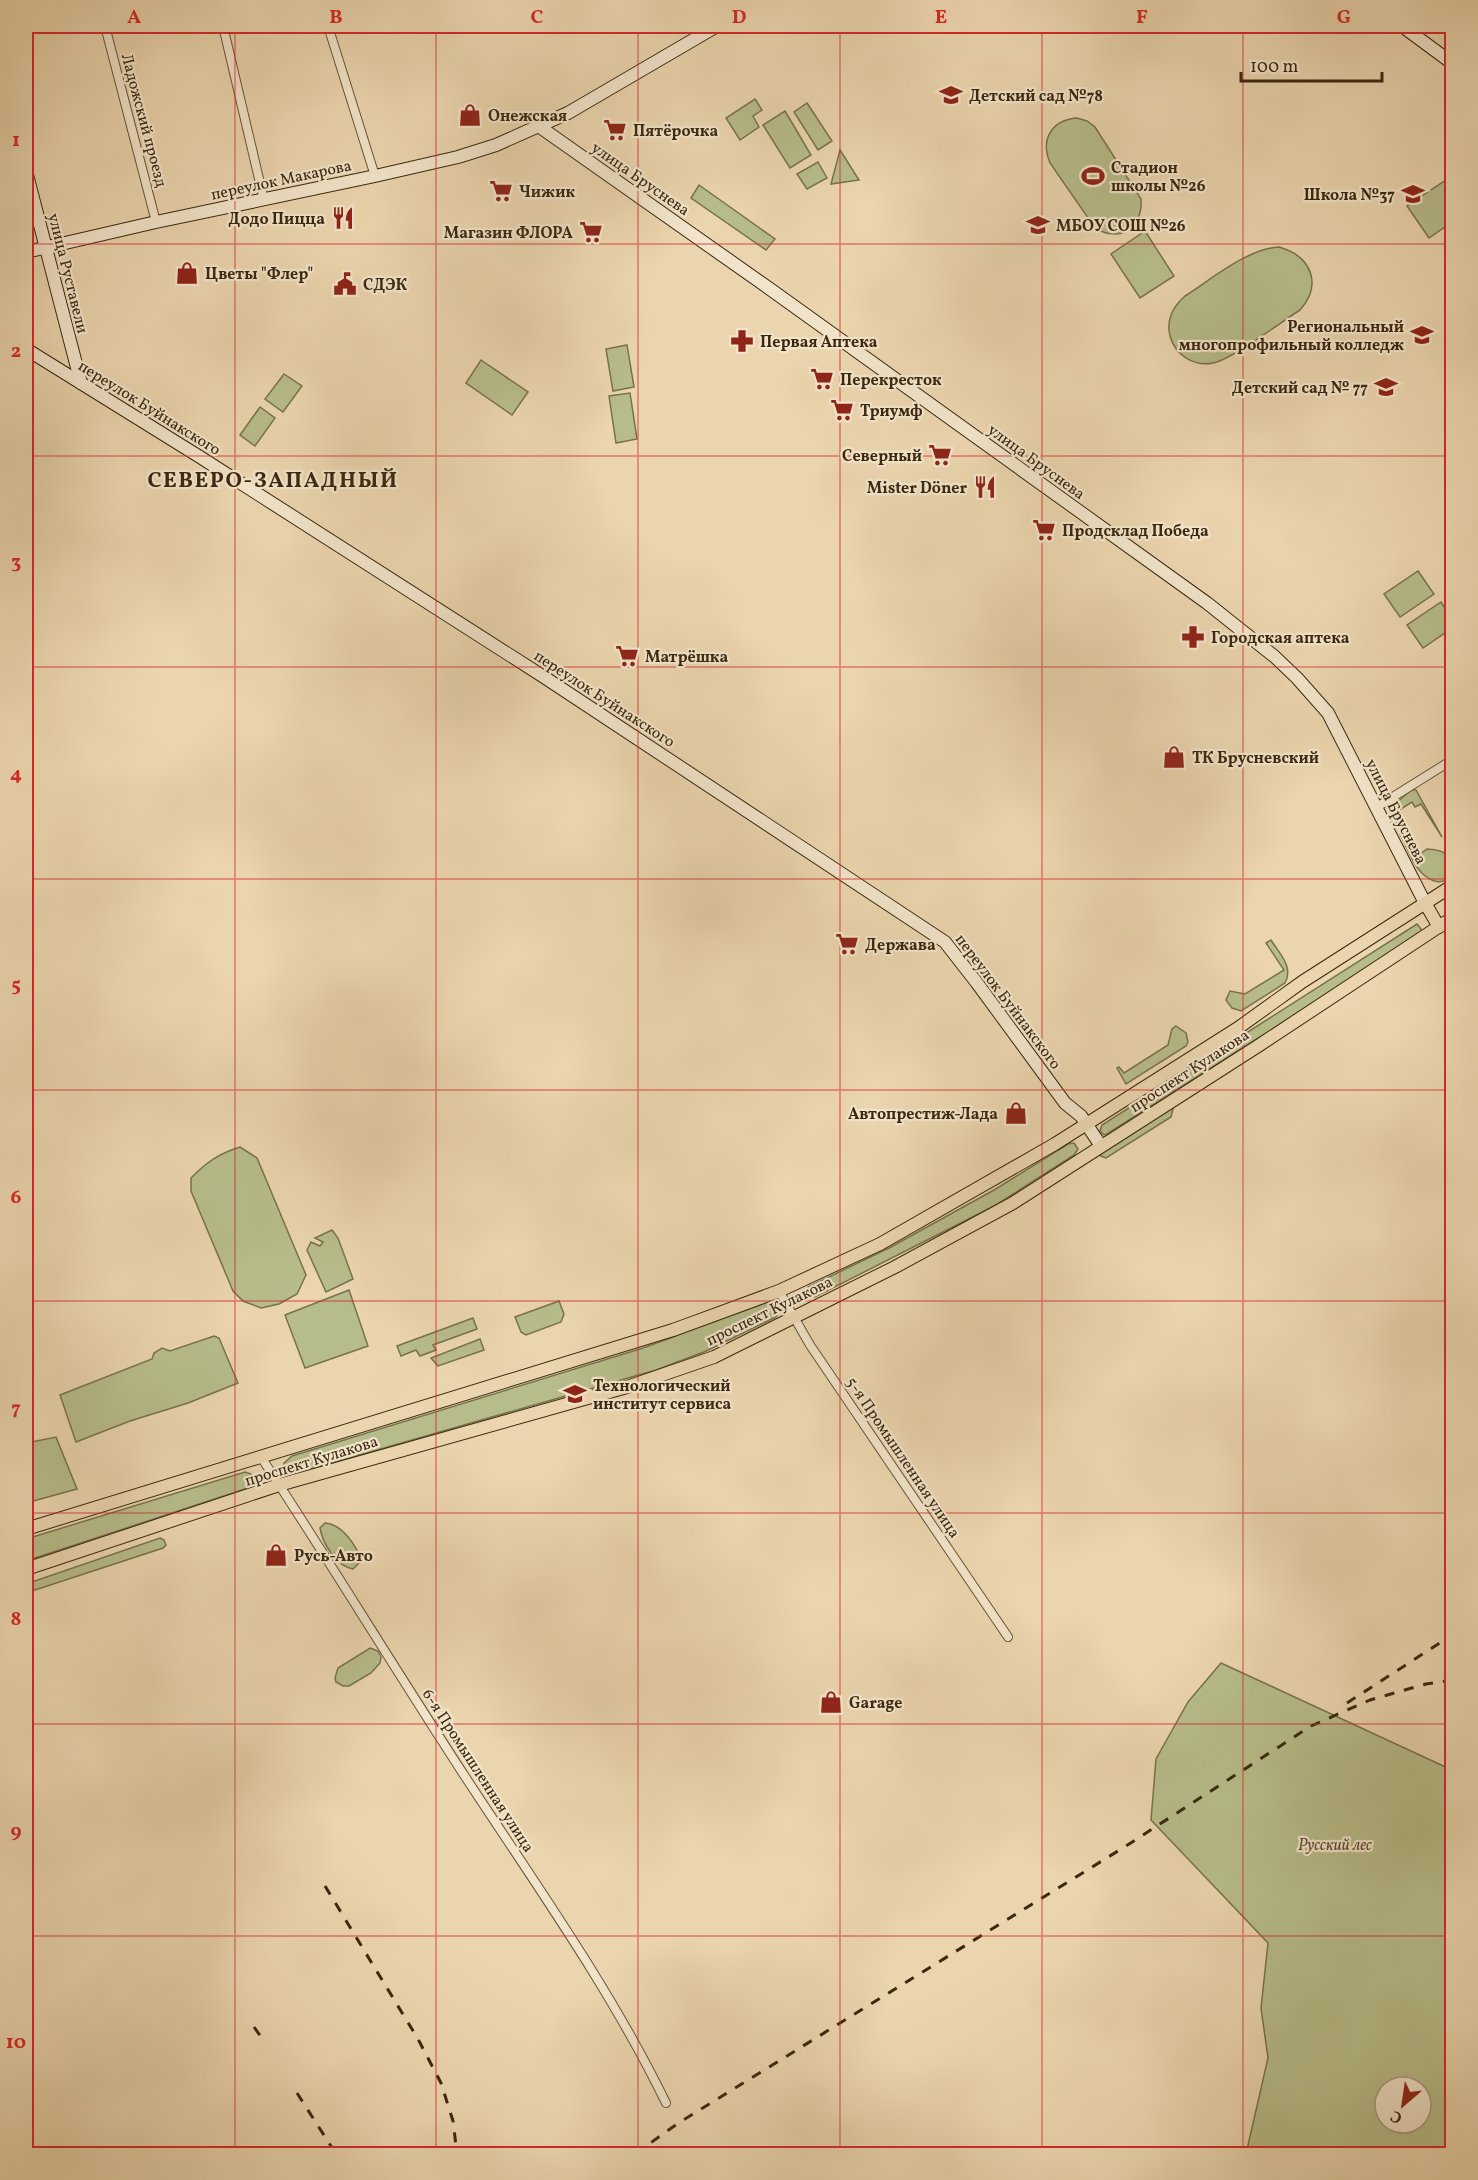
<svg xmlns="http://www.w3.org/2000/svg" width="1478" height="2180" viewBox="0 0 1478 2180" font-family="Vollkorn,serif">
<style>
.green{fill:#b7bd8a;stroke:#78724c;stroke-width:1.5;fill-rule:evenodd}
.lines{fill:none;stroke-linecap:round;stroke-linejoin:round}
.street-casing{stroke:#665337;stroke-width:10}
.secondary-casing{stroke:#3a280f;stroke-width:14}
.primary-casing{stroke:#3a280f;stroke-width:14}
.street{stroke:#f2e4ca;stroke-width:8}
.secondary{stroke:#f2e4ca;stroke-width:12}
.primary{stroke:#ebd5ae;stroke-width:12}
.rail{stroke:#3a280f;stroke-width:3;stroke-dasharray:10 10;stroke-linecap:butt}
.grid{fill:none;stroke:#d62828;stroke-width:1.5;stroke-opacity:0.55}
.labels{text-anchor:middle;stroke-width:4.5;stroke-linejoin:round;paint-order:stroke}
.poi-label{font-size:16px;font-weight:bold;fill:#3a280f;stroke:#f2e4ca;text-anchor:start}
.street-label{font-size:16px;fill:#3a280f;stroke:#f2e4ca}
.park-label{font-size:16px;font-style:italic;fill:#594d2e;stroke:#f2e4ca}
.district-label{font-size:22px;font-weight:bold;letter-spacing:1.5px;fill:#3a280f;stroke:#f2e4ca}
.neatline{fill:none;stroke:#d62828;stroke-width:2}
.grid-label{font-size:20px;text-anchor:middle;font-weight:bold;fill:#d62828}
</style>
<rect width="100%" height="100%" fill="#ebd5ae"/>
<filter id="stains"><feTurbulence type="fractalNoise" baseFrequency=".00333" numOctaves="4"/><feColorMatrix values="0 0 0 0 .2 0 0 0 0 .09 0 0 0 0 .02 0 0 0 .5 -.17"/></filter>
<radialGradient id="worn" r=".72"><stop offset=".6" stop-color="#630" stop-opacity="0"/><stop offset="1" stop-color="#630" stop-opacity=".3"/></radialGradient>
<g class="green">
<polygon points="755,99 762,110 753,116 759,127 740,140 726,118"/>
<polygon points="807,103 832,141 818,150 794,112"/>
<polygon points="785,111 811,155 790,168 763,125"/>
<path d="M1077,118L1087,121L1095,127L1141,199C1143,228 1120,243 1095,228L1050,163C1040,139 1052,120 1077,118Z"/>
<polygon points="840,150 859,180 831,184"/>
<polygon points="818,162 827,178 807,189 797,174"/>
<polygon points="1452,176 1452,222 1429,238 1407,206"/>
<polygon points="699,185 775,239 766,250 691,198"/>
<polygon points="1145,231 1174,276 1140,298 1111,254"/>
<path d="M1279,247C1311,256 1323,284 1300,310C1281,322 1231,360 1213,363C1194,367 1175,355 1170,336C1166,319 1173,307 1185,296C1213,278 1247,249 1279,247Z"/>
<polygon points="627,345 634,387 613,391 606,349"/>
<polygon points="481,360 528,392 512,415 466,383"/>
<polygon points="284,374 302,386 283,412 265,399"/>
<polygon points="630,393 637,439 616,443 609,396"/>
<polygon points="260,407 275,418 255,446 240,435"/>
<polygon points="1418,571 1434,594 1400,617 1384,594"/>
<polygon points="1441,602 1452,619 1452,628 1423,648 1407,625"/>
<path d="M1412,790H1416L1442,837L1421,804L1415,807L1412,802L1396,812L1400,821L1394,823C1390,807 1400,798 1412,790Z"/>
<path d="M1403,832L1420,854L1427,849C1473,850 1452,899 1424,875C1413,866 1407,847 1400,834Z"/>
<polygon points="1417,924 1424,933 1107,1134 1104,1135 1100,1131 1102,1125"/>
<path d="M1271,940C1279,953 1294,967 1285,983L1241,1011L1232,1008L1226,1000L1230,991L1245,994L1284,970L1266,943Z"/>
<polygon points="1176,1026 1186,1033 1188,1042 1186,1046 1126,1084 1117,1068 1119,1067 1124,1073 1168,1045 1172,1029"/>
<polygon points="1174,1104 1171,1117 1106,1158 1096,1154"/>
<polygon points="1074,1143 1078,1149 1074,1155 996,1205 815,1297 808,1294 808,1287 889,1248 994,1190 1068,1144"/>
<path d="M240,1147L257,1158L306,1275L297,1294L279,1304L261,1308L243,1301L233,1291L191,1191V1178C207,1162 218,1154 240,1147Z"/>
<polygon points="332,1230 338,1238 353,1279 326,1292 307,1250 311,1242 320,1246 323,1242 315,1238"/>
<polygon points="349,1290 368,1346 305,1368 285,1315"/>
<polygon points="559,1301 564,1314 561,1322 526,1335 521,1332 515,1317"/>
<polygon points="769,1302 776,1303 779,1308 777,1316 774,1318 704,1352 656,1370 297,1473 288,1472 285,1469 284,1463 292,1456 643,1348"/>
<polygon points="473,1318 477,1329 433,1345 436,1350 420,1356 416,1350 401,1356 397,1346"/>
<polygon points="214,1336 219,1338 238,1383 188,1403 130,1421 76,1442 60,1395 152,1359 154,1353 162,1348 170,1351"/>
<polygon points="480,1339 484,1350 438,1366 431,1358"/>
<polygon points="56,1437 77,1489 26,1503 26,1443"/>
<polygon points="245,1472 251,1474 252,1485 248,1488 26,1561 26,1539"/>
<path d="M325,1523C342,1524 357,1546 361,1561L353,1569C336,1566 323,1544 320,1528Z"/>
<polygon points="160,1538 164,1540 166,1545 163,1548 26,1593 26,1584"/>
<polygon points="370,1648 378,1651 381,1657 380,1663 371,1673 349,1686 343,1686 336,1682 335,1678 338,1668"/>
<path d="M1221,1663L1452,1770V2154H1246L1268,2058L1261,2008L1268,1943L1151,1820L1156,1759L1188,1702ZM1385,2087H1421V2123H1385Z"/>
</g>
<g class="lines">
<g class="street-casing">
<g id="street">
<polyline points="105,26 156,222"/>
<polyline points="223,26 264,200"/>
<polyline points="328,26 375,176"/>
<polyline points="1377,807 1452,760"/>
<polyline points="779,1291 810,1345 1008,1637"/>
<path d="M261,1457C330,1562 395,1669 464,1775C534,1882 610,1988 666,2103"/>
</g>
</g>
<g class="secondary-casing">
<g id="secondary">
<polyline points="1402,26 1452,63"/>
<polyline points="540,127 770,289 1207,603 1275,657 1297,678 1328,713 1425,903"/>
<polyline points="26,171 81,383"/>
<polyline points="26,252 156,222 375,176 458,157 496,145 568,113 717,26"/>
<polyline points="26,349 200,457 544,677 945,942 977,983 1065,1103 1081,1116 1101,1146"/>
</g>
</g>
<g class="primary-casing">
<g id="primary">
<polyline points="1425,903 1439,927"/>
<polyline points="26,1529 673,1330 779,1291 880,1244 1055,1144 1238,1028 1302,982 1452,886"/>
<polyline points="26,1569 279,1485 627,1387 714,1357 895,1267 1013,1203 1258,1046 1452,918"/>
</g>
</g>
<use href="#street" class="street"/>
<use href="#secondary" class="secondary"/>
<use href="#primary" class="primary"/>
<g class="rail">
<polyline points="1347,1703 1452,1635"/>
<polyline points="325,1886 418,2039 441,2083 453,2121 457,2154"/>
<polyline points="254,2027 264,2041"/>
<polyline points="297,2093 336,2154"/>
<polyline points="635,2154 677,2124 1126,1846 1311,1726 1370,1700 1426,1684 1452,1680"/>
</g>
</g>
<path class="grid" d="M235,26V2154M436,26V2154M638,26V2154M840,26V2154M1042,26V2154M1243,26V2154M26,244H1452M26,456H1452M26,667H1452M26,879H1452M26,1090H1452M26,1301H1452M26,1513H1452M26,1724H1452M26,1936H1452"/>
<defs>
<g id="school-bare" transform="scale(1.8)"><path d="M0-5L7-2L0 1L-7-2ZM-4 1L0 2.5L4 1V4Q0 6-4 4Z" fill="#8f2418" stroke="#f2e4ca" stroke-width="2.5" paint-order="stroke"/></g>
<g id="shop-bare" transform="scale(1.8)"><path d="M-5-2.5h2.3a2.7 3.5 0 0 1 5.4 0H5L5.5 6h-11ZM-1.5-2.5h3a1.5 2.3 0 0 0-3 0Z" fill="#8f2418" stroke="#f2e4ca" stroke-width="2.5" paint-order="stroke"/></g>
<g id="supermarket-bare" transform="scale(1.8)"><path d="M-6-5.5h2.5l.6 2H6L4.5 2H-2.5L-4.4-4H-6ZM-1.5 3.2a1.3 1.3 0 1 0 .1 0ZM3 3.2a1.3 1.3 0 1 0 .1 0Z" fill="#8f2418" stroke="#f2e4ca" stroke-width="2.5" paint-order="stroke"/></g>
<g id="stadium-bare" transform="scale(1.8)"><path d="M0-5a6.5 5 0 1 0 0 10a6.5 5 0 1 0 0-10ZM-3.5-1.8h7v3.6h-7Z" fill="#8f2418" stroke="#f2e4ca" stroke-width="2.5" paint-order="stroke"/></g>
<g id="restaurant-bare" transform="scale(1.8)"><path d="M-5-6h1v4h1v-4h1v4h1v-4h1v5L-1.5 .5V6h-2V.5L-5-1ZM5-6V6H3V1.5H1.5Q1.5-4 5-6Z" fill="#8f2418" stroke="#f2e4ca" stroke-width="2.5" paint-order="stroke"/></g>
<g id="civic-bare" transform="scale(1.8)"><path d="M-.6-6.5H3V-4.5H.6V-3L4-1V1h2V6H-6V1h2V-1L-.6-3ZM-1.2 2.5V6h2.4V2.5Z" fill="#8f2418" stroke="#f2e4ca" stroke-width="2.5" paint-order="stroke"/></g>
<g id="university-bare" transform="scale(1.8)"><path d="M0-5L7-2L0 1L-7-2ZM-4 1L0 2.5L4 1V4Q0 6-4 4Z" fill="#8f2418" stroke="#f2e4ca" stroke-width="2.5" paint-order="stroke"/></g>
<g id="pharmacy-bare" transform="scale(1.8)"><path d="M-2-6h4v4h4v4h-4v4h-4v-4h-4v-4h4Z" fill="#8f2418" stroke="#f2e4ca" stroke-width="2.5" paint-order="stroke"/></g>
</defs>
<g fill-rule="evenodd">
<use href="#school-bare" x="951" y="95"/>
<use href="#shop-bare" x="470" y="115"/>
<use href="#supermarket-bare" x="615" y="130"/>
<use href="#stadium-bare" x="1093" y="176"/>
<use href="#supermarket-bare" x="501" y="191"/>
<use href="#school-bare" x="1413" y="194"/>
<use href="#restaurant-bare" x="343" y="218"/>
<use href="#school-bare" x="1038" y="225"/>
<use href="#supermarket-bare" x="591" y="232"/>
<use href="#shop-bare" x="187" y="273"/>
<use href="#civic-bare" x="345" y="284"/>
<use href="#university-bare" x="1422" y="335"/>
<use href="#pharmacy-bare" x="742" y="341"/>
<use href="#supermarket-bare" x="822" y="379"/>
<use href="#school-bare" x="1386" y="387"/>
<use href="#supermarket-bare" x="842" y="410"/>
<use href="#supermarket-bare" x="940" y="455"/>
<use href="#restaurant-bare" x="985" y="487"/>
<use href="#supermarket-bare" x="1044" y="530"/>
<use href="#pharmacy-bare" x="1193" y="637"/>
<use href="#supermarket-bare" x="627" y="656"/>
<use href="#shop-bare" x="1174" y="757"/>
<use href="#supermarket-bare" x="847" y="944"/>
<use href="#shop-bare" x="1016" y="1113"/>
<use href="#university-bare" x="575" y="1394"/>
<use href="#shop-bare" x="276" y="1555"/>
<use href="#shop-bare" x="831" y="1702"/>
</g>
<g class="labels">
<g class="poi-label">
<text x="969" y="101">Детский сад №78</text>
<text x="488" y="121">Онежская</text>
<text x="633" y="136">Пятёрочка</text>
<text x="1111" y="173">Стадион<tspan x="1111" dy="18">школы №26</tspan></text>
<text x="519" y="197">Чижик</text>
<text x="1395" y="200" text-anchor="end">Школа №37</text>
<text x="325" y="224" text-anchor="end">Додо Пицца</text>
<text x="1056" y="231">МБОУ СОШ №26</text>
<text x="573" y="238" text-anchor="end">Магазин ФЛОРА</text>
<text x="205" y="279">Цветы "Флер"</text>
<text x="363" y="290">СДЭК</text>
<text x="1404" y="332" text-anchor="end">Региональный<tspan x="1404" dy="18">многопрофильный колледж</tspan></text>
<text x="760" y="347">Первая Аптека</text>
<text x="840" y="385">Перекресток</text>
<text x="1368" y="393" text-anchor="end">Детский сад № 77</text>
<text x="860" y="416">Триумф</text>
<text x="922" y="461" text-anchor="end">Северный</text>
<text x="967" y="493" text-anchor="end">Mister Döner</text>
<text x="1062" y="536">Продсклад Победа</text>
<text x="1211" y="643">Городская аптека</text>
<text x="645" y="662">Матрёшка</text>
<text x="1192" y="763">ТК Брусневский</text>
<text x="865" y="950">Держава</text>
<text x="998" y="1119" text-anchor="end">Автопрестиж-Лада</text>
<text x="593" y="1391">Технологический<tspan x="593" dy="18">институт сервиса</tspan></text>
<text x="294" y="1561">Русь-Авто</text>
<text x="849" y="1708">Garage</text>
</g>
<g class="street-label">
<text transform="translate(145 120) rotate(75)" y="6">Ладожский проезд</text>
<text transform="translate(641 178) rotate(35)" y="6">улица Бруснева</text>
<text transform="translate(281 179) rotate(-12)" y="6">переулок Макарова</text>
<text transform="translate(69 273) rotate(76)" y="6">улица Руставели</text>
<text transform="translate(150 407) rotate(32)" y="6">переулок Буйнакского</text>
<text transform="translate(1037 461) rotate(36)" y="6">улица Бруснева</text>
<text transform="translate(605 698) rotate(33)" y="6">переулок Буйнакского</text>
<text transform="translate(1397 811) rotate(63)" y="6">улица Бруснева</text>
<text transform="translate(1009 1001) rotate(53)" y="6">переулок Буйнакского</text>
<text transform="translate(1189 1070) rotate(-33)" y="6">проспект Кулакова</text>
<text transform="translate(769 1310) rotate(-26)" y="6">проспект Кулакова</text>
<text transform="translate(904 1457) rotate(56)" y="6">5-я Промышленная улица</text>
<text transform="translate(311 1460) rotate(-17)" y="6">проспект Кулакова</text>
<text transform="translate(479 1770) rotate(57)" y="6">6-я Промышленная улица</text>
</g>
<g class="park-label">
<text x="1335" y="1850">Русский лес</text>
</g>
<g class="district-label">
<text x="273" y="487">СЕВЕРО-ЗАПАДНЫЙ</text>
</g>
</g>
<rect width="1478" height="2180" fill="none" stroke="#ebd5ae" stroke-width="66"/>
<g transform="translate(1403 2105) rotate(209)"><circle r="28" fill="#f2e4ca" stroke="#a8997f" stroke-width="1.5"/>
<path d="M0-4.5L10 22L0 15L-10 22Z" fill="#8f2418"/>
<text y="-9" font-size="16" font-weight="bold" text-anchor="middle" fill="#3a280f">С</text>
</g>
<path d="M1241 72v9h141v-9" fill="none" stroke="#3a280f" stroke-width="3"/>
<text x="1250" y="72" font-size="18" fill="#3a280f" stroke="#f2e4ca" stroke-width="4.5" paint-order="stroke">100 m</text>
<rect x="33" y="33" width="1412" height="2114" class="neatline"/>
<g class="grid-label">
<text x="134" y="23">A</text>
<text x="336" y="23">B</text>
<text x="537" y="23">C</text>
<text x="739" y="23">D</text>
<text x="941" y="23">E</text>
<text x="1142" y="23">F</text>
<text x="1344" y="23">G</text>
<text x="16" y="146">1</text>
<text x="16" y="357">2</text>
<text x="16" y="568">3</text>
<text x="16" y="780">4</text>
<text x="16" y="991">5</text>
<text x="16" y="1203">6</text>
<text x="16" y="1414">7</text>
<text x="16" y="1625">8</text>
<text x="16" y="1837">9</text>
<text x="16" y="2048">10</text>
</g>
<rect width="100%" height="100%" filter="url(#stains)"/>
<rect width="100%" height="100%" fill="url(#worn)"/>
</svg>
